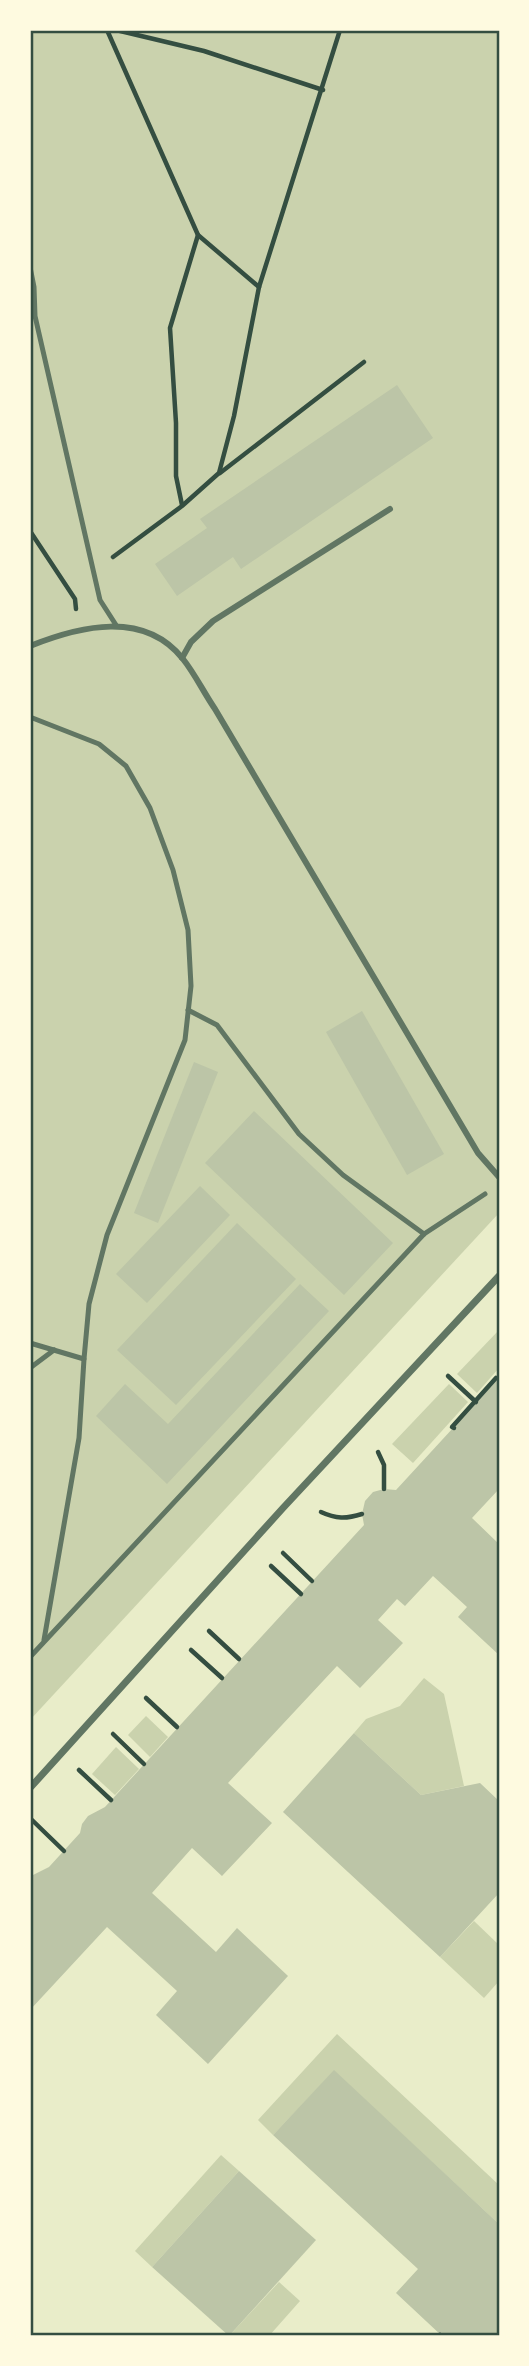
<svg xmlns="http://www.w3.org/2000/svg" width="529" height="2366" viewBox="0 0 529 2366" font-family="Helvetica,sans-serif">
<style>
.green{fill:#cad2ad}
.building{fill:#bcc5a7}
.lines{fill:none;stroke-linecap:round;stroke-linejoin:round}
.path{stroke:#344e41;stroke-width:4.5}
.service{stroke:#617663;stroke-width:5}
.pedestrian{stroke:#617663;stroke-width:6}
.minor{stroke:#617663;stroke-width:7}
.neatline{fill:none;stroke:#344e41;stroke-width:2.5}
</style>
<rect width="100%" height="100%" fill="#e9edc9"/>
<g class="green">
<polygon points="30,30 499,30 499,1213 30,1720"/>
<polygon points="499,1330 499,1368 477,1393 457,1374"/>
<polygon points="449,1384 468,1402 413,1463 392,1444"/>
<polygon points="424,1678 444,1694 464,1786 421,1795 354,1733 366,1719 400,1706"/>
<polygon points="146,1716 168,1737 150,1757 128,1735"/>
<polygon points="116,1747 139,1769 115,1795 92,1774"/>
<polygon points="474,1921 499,1945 499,1981 484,1998 440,1957"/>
<polygon points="337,2034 499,2185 499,2224 334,2071 273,2135 258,2120"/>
<polygon points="221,2155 239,2171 152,2267 135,2251"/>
<polygon points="279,2282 300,2301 269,2336 229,2336"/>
</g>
<g class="building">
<polygon points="397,385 433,438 241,569 233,557 177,596 155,564 207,528 200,519"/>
<polygon points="362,1011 444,1154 407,1175 326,1032"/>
<polygon points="194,1062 218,1072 158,1223 134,1213"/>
<polygon points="254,1111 393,1243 344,1295 205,1163"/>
<polygon points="200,1186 230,1215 147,1303 116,1274"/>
<polygon points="237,1223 296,1279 176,1405 117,1350"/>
<polygon points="300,1284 329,1311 167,1484 96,1416 125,1384 168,1424"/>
<polygon points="499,1378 499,1489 472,1518 499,1544 499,1655 458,1617 467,1607 433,1576 405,1606 397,1599 378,1620 403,1643 360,1688 337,1666 228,1783 272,1823 222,1876 192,1848 152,1893 216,1952 237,1928 288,1976 208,2064 156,2015 177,1991 107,1927 30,2010 30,1880 33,1875 49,1867 80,1833 82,1824 88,1816 105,1807 364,1525 362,1514 365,1501 373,1492 384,1489 396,1490"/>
<polygon points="354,1733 421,1795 480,1783 499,1801 499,1893 440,1957 283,1812"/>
<polygon points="334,2070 499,2224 499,2336 442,2336 396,2293 418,2269 273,2135"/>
<polygon points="239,2171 316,2240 229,2336 152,2267"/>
</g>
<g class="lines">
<g class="path">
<polyline points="107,30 198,235 170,328 176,423 176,476 182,505"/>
<polyline points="116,30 204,51 323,90"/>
<polyline points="198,235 259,287"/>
<polyline points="220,473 364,362"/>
<polyline points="30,531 75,599 76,609"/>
<polyline points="113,557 182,506 219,473 234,416 259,287 340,30"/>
<polyline points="448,1376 476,1402"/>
<polyline points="454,1428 452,1427 496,1378"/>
<polyline points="378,1452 384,1465 384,1489"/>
<path d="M321,1512C336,1519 346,1519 362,1514"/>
<polyline points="283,1553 312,1581"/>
<polyline points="271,1566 301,1594"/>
<polyline points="209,1631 239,1659"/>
<polyline points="191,1650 222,1678"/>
<polyline points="146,1698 177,1727"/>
<polyline points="113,1734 144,1764"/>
<polyline points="79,1770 111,1800"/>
<polyline points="32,1820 64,1851"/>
<polyline points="439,2336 440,2335"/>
</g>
<g class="service">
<polyline points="30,267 34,287 35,316 100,600 116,625"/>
<polyline points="30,717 99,744 126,766 150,808 173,870 188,930 191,986 185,1040 107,1235 89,1304 84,1359 30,1343"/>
<polyline points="188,1010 217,1025 299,1134 343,1175 424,1234"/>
<polyline points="30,1368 54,1350"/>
<polyline points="44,1640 79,1438 84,1359"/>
<polyline points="30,1657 424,1234 485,1194"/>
</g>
<g class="pedestrian">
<path d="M30,646C80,626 144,610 183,659C195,674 204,693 215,709L478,1153L499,1177"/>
<polyline points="182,658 191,642 213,621 390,509"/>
</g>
<polyline class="minor" points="30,1788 283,1508 499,1276"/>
</g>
<rect width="529" height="2366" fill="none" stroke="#fefae0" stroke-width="63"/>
<rect x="32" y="32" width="466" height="2302" class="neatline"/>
</svg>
